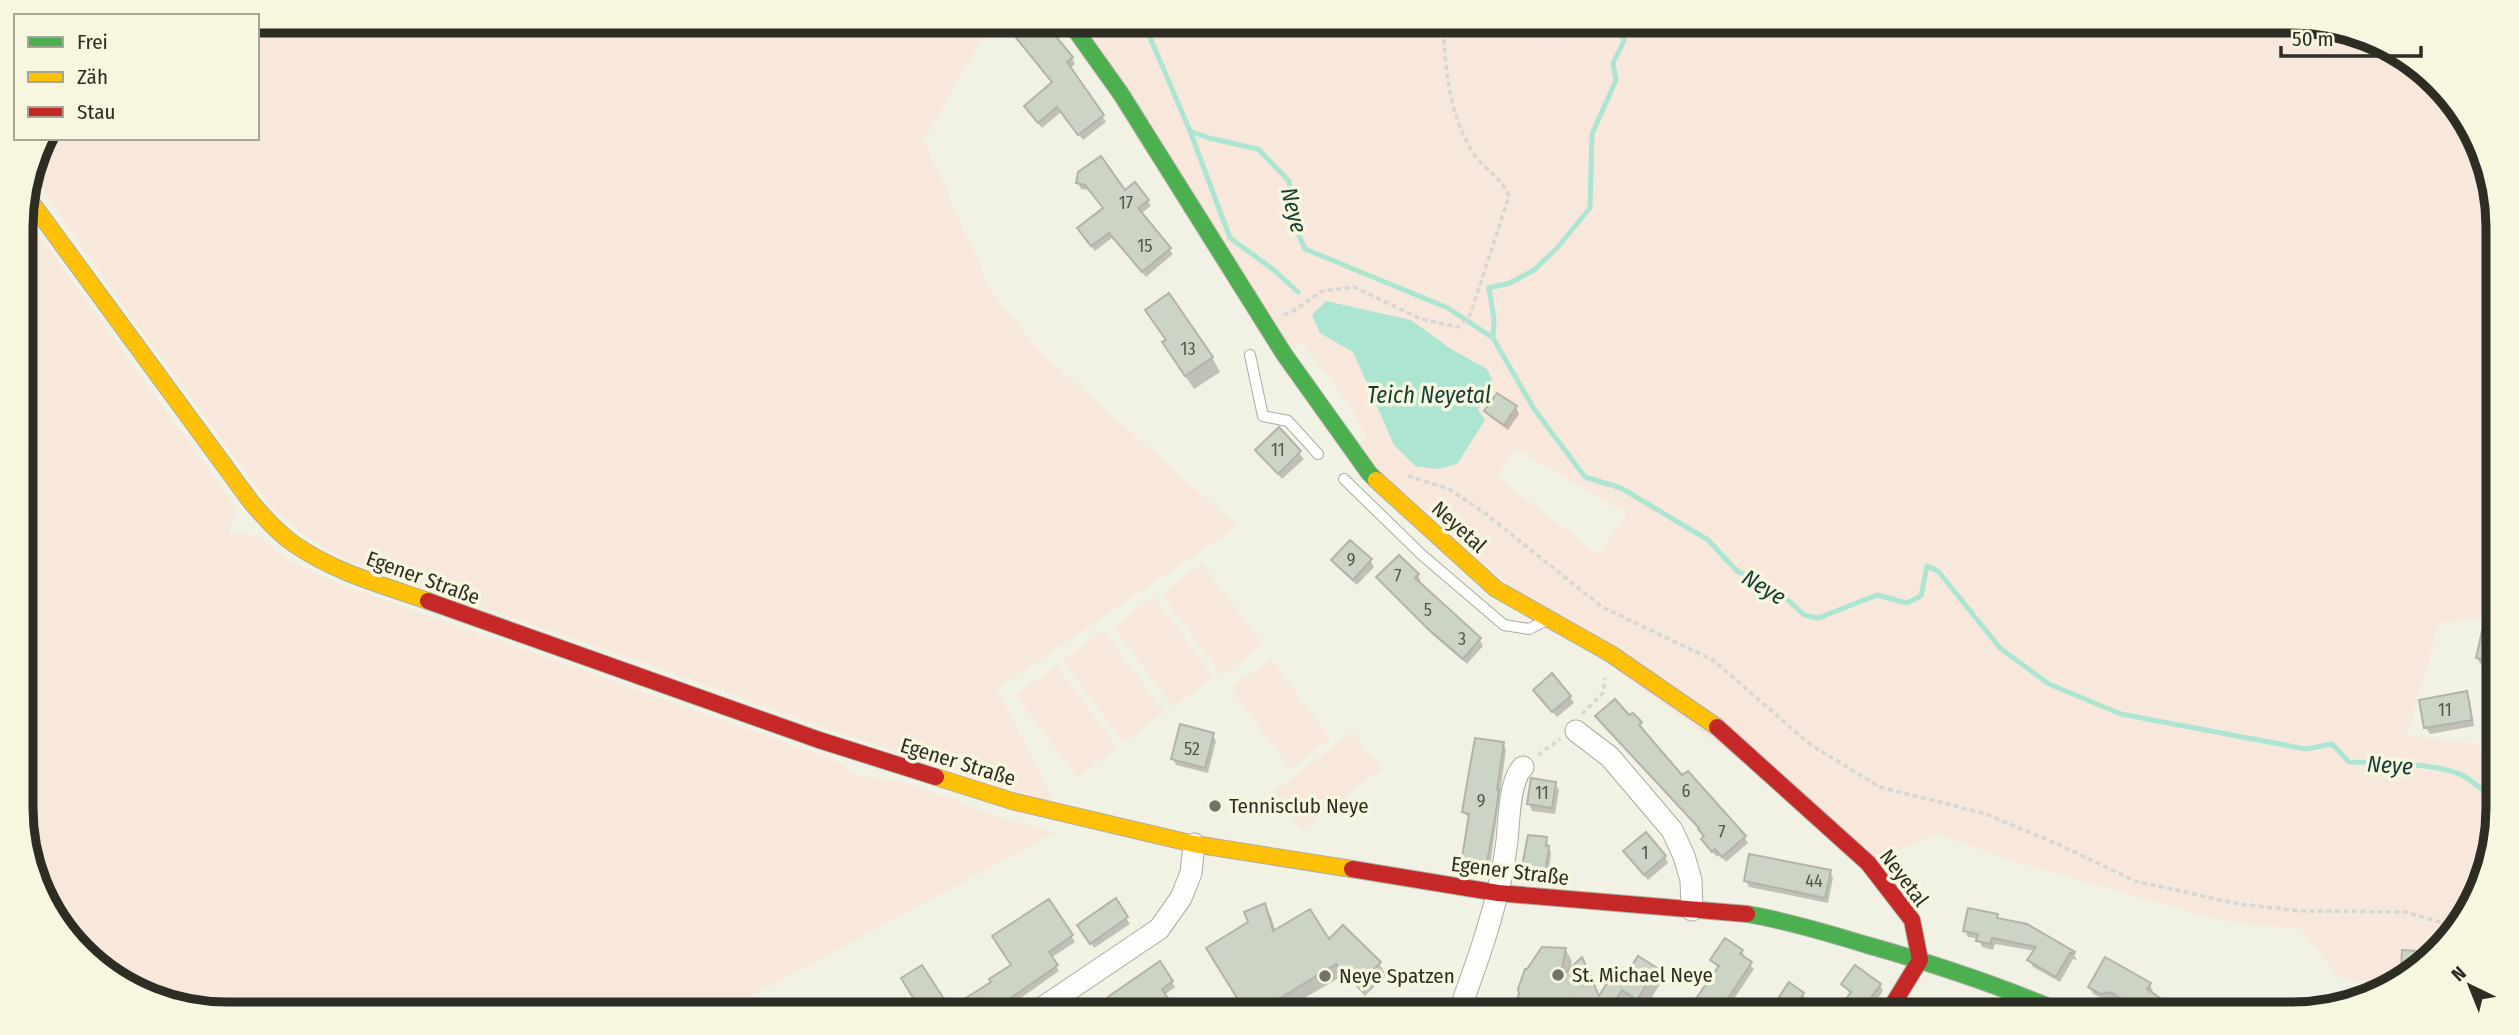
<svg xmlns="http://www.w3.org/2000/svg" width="2519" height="1035" viewBox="0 0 2519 1035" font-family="'Fira Sans Condensed',sans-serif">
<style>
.green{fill:#f8e7db;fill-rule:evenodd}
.water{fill:#ace5d2}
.shadow{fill:#0003}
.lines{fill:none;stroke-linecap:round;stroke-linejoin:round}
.stream{stroke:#ace5d2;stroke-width:5}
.building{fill:#ccd5c5;stroke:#b1b4ab;stroke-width:2}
.lane-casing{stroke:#acada2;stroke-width:12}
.street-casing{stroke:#acada2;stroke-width:23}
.fast-casing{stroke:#acada2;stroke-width:18}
.slow-casing{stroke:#acada2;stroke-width:18}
.jam-casing{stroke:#acada2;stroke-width:18}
.path{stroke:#d8d8d3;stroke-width:3.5;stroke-dasharray:5 3.5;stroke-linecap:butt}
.lane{stroke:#fdfdfb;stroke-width:10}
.street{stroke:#fdfdfb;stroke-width:21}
.fast{stroke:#4caf50;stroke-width:16}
.slow{stroke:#ffc107;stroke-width:16}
.jam{stroke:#c62828;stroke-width:16}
.poi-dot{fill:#727267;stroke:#f6f7de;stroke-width:2.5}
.labels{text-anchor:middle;stroke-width:7;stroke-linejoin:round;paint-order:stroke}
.number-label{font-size:18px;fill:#55574c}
.street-label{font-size:21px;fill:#2d2d24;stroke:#f6f7de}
.poi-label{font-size:21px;fill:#2d2d24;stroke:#f6f7de;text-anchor:start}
.water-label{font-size:23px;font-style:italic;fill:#163c34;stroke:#f6f7de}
.rim{fill:none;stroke:#2d2d24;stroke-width:9}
</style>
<rect width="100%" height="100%" fill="#f1f1e4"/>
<g class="green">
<polygon points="257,21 991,21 924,140 992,293 1039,351 1237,526 997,689 1046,784 1052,802 826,728 640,661 344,560 301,533 271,506 129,314 32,174 42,138 257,138"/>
<path d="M1069,21H1556L1540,98L1557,21H2292L2370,37L2455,101L2496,200L2497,615L2439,623L2407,735L2477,744L2498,765V808L2482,886L2455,934L2407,979L2383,987L2339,977L2300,928L2242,924L2200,915L2010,860L1937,834L1868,863L1802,805L1548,620L1348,443L1367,440L1350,405L1301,342L1284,354ZM1326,301L1411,320L1451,349L1487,369L1493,382L1478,410L1415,466L1394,445L1353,352ZM1515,448L1626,513L1599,555L1497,477Z"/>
<polygon points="22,212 236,508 228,533 259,536 288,560 339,584 831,759 860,776 908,783 993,815 1054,833 718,1014 227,1014 149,998 64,934 23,835"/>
<polygon points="1202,564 1263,645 1222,675 1162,594"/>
<polygon points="1154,597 1213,677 1173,707 1114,627"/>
<polygon points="1103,631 1164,712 1124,742 1063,661"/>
<polygon points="1271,659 1330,739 1290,769 1231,688"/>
<polygon points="1056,666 1117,747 1078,777 1016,695"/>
<polygon points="1353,732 1381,769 1302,829 1274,792"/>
</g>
<polygon class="water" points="1326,301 1411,320 1451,349 1487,369 1493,382 1478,410 1485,420 1457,464 1438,469 1415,466 1394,445 1353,352 1320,333 1312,315"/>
<g class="shadow">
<polygon points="1014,36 1072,58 1075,64 1070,69 1106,122 1083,140 1061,112 1042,128 1029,112 1053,83"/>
<polygon points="1078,183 1125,192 1147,200 1151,206 1140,214 1173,254 1146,277 1113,237 1095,251 1082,235 1104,209 1090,190 1081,189"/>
<polygon points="1172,357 1212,357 1220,372 1194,389"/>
<polygon points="1516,407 1519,414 1508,430 1490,417 1486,411"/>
<polygon points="1279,430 1304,459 1282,479 1257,450"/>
<polygon points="1333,560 1370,560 1374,567 1357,585 1337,567"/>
<polygon points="1418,575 1421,582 1419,584 1480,640 1483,646 1467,664 1434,636 1379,578"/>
<polygon points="2483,633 2497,636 2498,680 2489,678 2477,658"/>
<polygon points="2466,693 2470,699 2474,726 2430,734 2426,728 2421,701"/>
<polygon points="1539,696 1570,697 1574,703 1557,717"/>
<polygon points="1597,716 1629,717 1640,723 1644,730 1642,731 1682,778 1745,837 1748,843 1726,862 1720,855 1717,857 1707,846 1700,829"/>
<polygon points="1213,735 1216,741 1208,773 1176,765 1173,759"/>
<polygon points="1503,744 1506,750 1490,867 1468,864 1464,858 1470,819 1464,812"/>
<polygon points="1555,784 1559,790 1555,814 1532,811 1529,804"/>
<polygon points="1546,839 1551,853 1548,879 1527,876 1523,870"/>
<polygon points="1665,857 1668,863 1648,880 1629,858"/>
<polygon points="1830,871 1833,878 1828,903 1749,887 1746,881"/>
<polygon points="1048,901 1075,942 1051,958 1059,971 998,1014 925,1014 949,1010 993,983 1013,966"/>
<polygon points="1115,901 1130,924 1094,948 1079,925"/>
<polygon points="1265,905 1271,917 1276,932 1328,941 1379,963 1386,975 1365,996 1344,975 1282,1011 1241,1002 1251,923"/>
<polygon points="1997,915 2000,920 2073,953 2077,960 2073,959 2060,982 2033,967 2029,960 2035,951 1995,944 1993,950 1982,947 1979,939 1968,937 1965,931"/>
<polygon points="1565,949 1572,961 1570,971 1600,998 1623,984 1656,970 1662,981 1644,1010 1628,1000 1620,1014 1584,1014 1581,1012 1580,1014 1520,1014 1517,1008"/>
<polygon points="1742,951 1745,957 1744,959 1754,969 1728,1008 1686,1014 1719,969 1712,960"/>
<polygon points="2434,953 2407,979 2406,979 2402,972"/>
<polygon points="1172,982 1175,987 1138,1014 1121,1014"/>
<polygon points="1843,985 1880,985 1883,991 1868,1014 1837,1014 1851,994"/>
<polygon points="2150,985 2153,991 2151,994 2180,1014 2155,1014 2156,1012 2130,1014 2125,1004 2115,998 2106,1000 2093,994 2090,987"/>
<polygon points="1803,994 1807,1001 1797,1013 1784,1003 1781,997"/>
<polygon points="2235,1007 2244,1014 2230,1014"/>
</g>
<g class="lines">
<g class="stream">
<path d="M1143,21L1190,131L1209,138L1258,149L1289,181L1294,224L1305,249L1448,308L1493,338L1534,409L1585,477L1621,488L1708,540L1737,571L1777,590L1804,615L1818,618L1877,595L1907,603L1921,596L1927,566L1938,571L2000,648L2049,684L2121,714L2306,749L2332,744L2349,762C2384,763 2424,762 2457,773C2470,777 2485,794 2498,800"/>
<polyline points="1190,131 1230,238 1274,270 1298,292"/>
<polyline points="1493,338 1494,319 1489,288 1510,283 1534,270 1557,248 1590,208 1592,134 1616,80 1613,63 1624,41 1619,27 1623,21"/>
</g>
</g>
<g class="building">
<polygon points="1019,21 1041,21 1053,33 1073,57 1067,62 1104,115 1078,135 1057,107 1038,123 1024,106 1052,82 1009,29"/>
<polygon points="1101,156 1125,190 1135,182 1149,200 1138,208 1171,248 1142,272 1109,233 1091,246 1077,228 1103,208 1085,185 1076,183 1078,172"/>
<polygon points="1169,293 1213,357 1185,376 1162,342 1166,340 1145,310"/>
<polygon points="1497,393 1517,406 1504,425 1484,411"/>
<polygon points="1279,427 1301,451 1278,474 1255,450"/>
<polygon points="1350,540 1372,559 1353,580 1331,560"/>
<polygon points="1399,555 1419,574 1415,578 1481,638 1463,659 1428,629 1376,577"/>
<polygon points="2482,631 2497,634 2498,663 2476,658"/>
<polygon points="1552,673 1571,696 1552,712 1533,690"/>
<polygon points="2467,691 2472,720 2424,728 2419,700"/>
<polygon points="1615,699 1629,715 1633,713 1642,722 1639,725 1682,775 1688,771 1746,836 1722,857 1715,849 1712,852 1701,839 1704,836 1698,829 1699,828 1595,716"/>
<polygon points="1180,724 1214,733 1205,768 1171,759"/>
<polygon points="1475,738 1504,742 1497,790 1499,790 1495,818 1487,862 1462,858 1469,814 1462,812"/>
<polygon points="1531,778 1556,782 1552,808 1527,804"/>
<polygon points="1646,832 1666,856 1644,875 1623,851"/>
<polygon points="1528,835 1547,837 1546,846 1549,846 1545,874 1521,871"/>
<polygon points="1749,854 1831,870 1825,898 1744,881"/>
<polygon points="1116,898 1128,917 1090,944 1077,925"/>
<polygon points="1049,899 1073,935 1049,952 1058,965 988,1014 923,1014 901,978 922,965 950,1008 991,982 989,979 1011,965 992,936"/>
<polygon points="1265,903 1273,931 1310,909 1329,939 1343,925 1381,962 1358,985 1336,964 1277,1000 1286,1014 1243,1014 1236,1003 1239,1001 1206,948 1248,922 1244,912"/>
<polygon points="1968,908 1998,914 1997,918 2027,924 2075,952 2074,954 2070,953 2056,977 2027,960 2036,947 1992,938 1990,944 1976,941 1978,934 1963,931"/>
<polygon points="1725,938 1743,950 1740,954 1752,962 1725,1003 1740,1014 1685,1014 1719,966 1710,960"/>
<polygon points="1542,947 1566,948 1560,978 1582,957 1599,996 1612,975 1622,981 1638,956 1657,968 1637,1000 1622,990 1607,1014 1587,1014 1589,1011 1569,998 1568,1014 1524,1014 1515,1008 1519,993 1518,989 1525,969 1527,969"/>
<polygon points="2402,950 2436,952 2413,973 2401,972"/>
<polygon points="2105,957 2151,983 2147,989 2166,1002 2130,1011 2123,1006 2123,1000 2110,992 2101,994 2088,987"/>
<polygon points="1160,961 1173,981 1162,989 1178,1014 1156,1014 1146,1000 1126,1014 1120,1014 1108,997"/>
<polygon points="1855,965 1881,984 1859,1014 1835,1014 1851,992 1841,984"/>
<polygon points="1789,982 1804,993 1793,1008 1779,997"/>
</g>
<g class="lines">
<g class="lane-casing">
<g id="lane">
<polyline points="1250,355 1263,416 1288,421 1318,454"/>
<polyline points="1344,479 1422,555 1504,625 1529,629 1545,621"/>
</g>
</g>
<g class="street-casing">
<g id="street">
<polyline points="2494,697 2498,698"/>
<polyline points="1576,731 1610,757 1672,830 1684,856 1691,880 1692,910"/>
<polyline points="2311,1012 2314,1008"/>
<polyline points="1033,1014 1159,929 1181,898 1191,873 1194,844"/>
<path d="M1458,1014C1479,958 1500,899 1507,841C1509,822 1509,780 1523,767"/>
</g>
</g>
<g class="fast-casing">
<g id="fast">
<polyline points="1069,21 1121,94 1284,354 1369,473 1376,480"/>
<path d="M1747,914C1788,921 1828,933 1867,945C1935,964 2001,986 2066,1014"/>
</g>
</g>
<g class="slow-casing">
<g id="slow">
<path d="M26,195L251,502C264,517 277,532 294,544C334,572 382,585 428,601"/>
<polyline points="1376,480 1496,589 1611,654 1717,727"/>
<polyline points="936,777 1012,801 1194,844 1352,869"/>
</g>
</g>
<g class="jam-casing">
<g id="jam">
<polyline points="428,601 819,740 936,777"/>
<polyline points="1717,727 1868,863 1912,920 1920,960 1887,1014"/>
<polyline points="1352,869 1498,893 1747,914"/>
</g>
</g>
<g class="path">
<path d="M1284,315L1293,311L1322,291L1354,287L1421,319L1458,327L1470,315L1509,196C1502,177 1482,168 1472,151C1448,112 1445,65 1443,21"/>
<polyline points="1408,476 1449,489 1486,514 1602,607 1713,660 1811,745 1880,787 1986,814 2062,846 2135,881 2239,904 2301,911 2406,912 2459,928"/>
<polyline points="1582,714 1603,693 1605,678"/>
<polyline points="1538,755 1560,739"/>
</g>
<use href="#lane" class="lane"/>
<use href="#street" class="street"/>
<use href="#fast" class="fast"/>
<use href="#slow" class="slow"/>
<use href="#jam" class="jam"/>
</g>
<g class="poi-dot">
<circle cx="1215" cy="806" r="7"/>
<circle cx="1558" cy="975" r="7"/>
<circle cx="1325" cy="976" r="7"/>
</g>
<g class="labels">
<g class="number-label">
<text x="1126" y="209">17</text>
<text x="1145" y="252">15</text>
<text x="1188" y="355">13</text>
<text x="1278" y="456">11</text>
<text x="1351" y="566">9</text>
<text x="1398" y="582">7</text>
<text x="1428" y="616">5</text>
<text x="1462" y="645">3</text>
<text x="2445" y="716">11</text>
<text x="1192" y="755">52</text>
<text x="1686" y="797">6</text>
<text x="1542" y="799">11</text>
<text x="1481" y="807">9</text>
<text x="1722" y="838">7</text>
<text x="1645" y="859">1</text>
<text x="1814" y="887">44</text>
</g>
<g class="street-label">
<text transform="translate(1459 527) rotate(42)" y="7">Neyetal</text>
<text transform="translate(423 578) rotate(20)" y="7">Egener Straße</text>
<text transform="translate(958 762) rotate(17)" y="7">Egener Straße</text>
<text transform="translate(1510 871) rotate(7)" y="7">Egener Straße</text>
<text transform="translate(1904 878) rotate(53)" y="7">Neyetal</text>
</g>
<g class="poi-label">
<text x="1229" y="813">Tennisclub Neye</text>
<text x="1572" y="982">St. Michael Neye</text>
<text x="1339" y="983">Neye Spatzen</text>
</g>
<g class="water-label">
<text transform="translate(1294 210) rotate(76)" y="8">Neye</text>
<text x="1429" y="403">Teich Neyetal</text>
<text transform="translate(1764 587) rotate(31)" y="8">Neye</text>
<text transform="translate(2390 765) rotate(4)" y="8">Neye</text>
</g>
</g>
<path d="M0 0H2519V1035H0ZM227 33H2292A194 194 0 0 1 2486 227V808A194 194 0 0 1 2292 1002H227A194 194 0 0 1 33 808V227A194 194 0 0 1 227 33Z" fill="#f6f7de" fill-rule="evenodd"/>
<path class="rim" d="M227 33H2292A194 194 0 0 1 2486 227V808A194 194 0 0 1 2292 1002H227A194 194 0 0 1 33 808V227A194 194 0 0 1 227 33Z"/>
<rect x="14" y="14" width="245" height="126" fill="#f6f7de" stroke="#a6a694" stroke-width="2"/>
<rect x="28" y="37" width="35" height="10" fill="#4caf50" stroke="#a6a694" stroke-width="2"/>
<text x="77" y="49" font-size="21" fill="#2d2d24">Frei</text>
<rect x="28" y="72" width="35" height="10" fill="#ffc107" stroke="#a6a694" stroke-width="2"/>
<text x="77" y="84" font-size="21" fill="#2d2d24">Zäh</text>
<rect x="28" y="107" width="35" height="10" fill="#c62828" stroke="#a6a694" stroke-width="2"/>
<text x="77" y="119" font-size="21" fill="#2d2d24">Stau</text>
<g transform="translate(2470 986) rotate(317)" stroke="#f6f7de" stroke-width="5" paint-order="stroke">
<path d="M0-5L12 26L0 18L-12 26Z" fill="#2d2d24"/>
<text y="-10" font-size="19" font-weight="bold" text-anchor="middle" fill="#2d2d24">N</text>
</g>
<path d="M2281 46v10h140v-10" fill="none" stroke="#2d2d24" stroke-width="3.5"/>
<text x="2292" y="46" font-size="21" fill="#2d2d24" stroke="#f6f7de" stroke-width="5" paint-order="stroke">50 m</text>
</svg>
